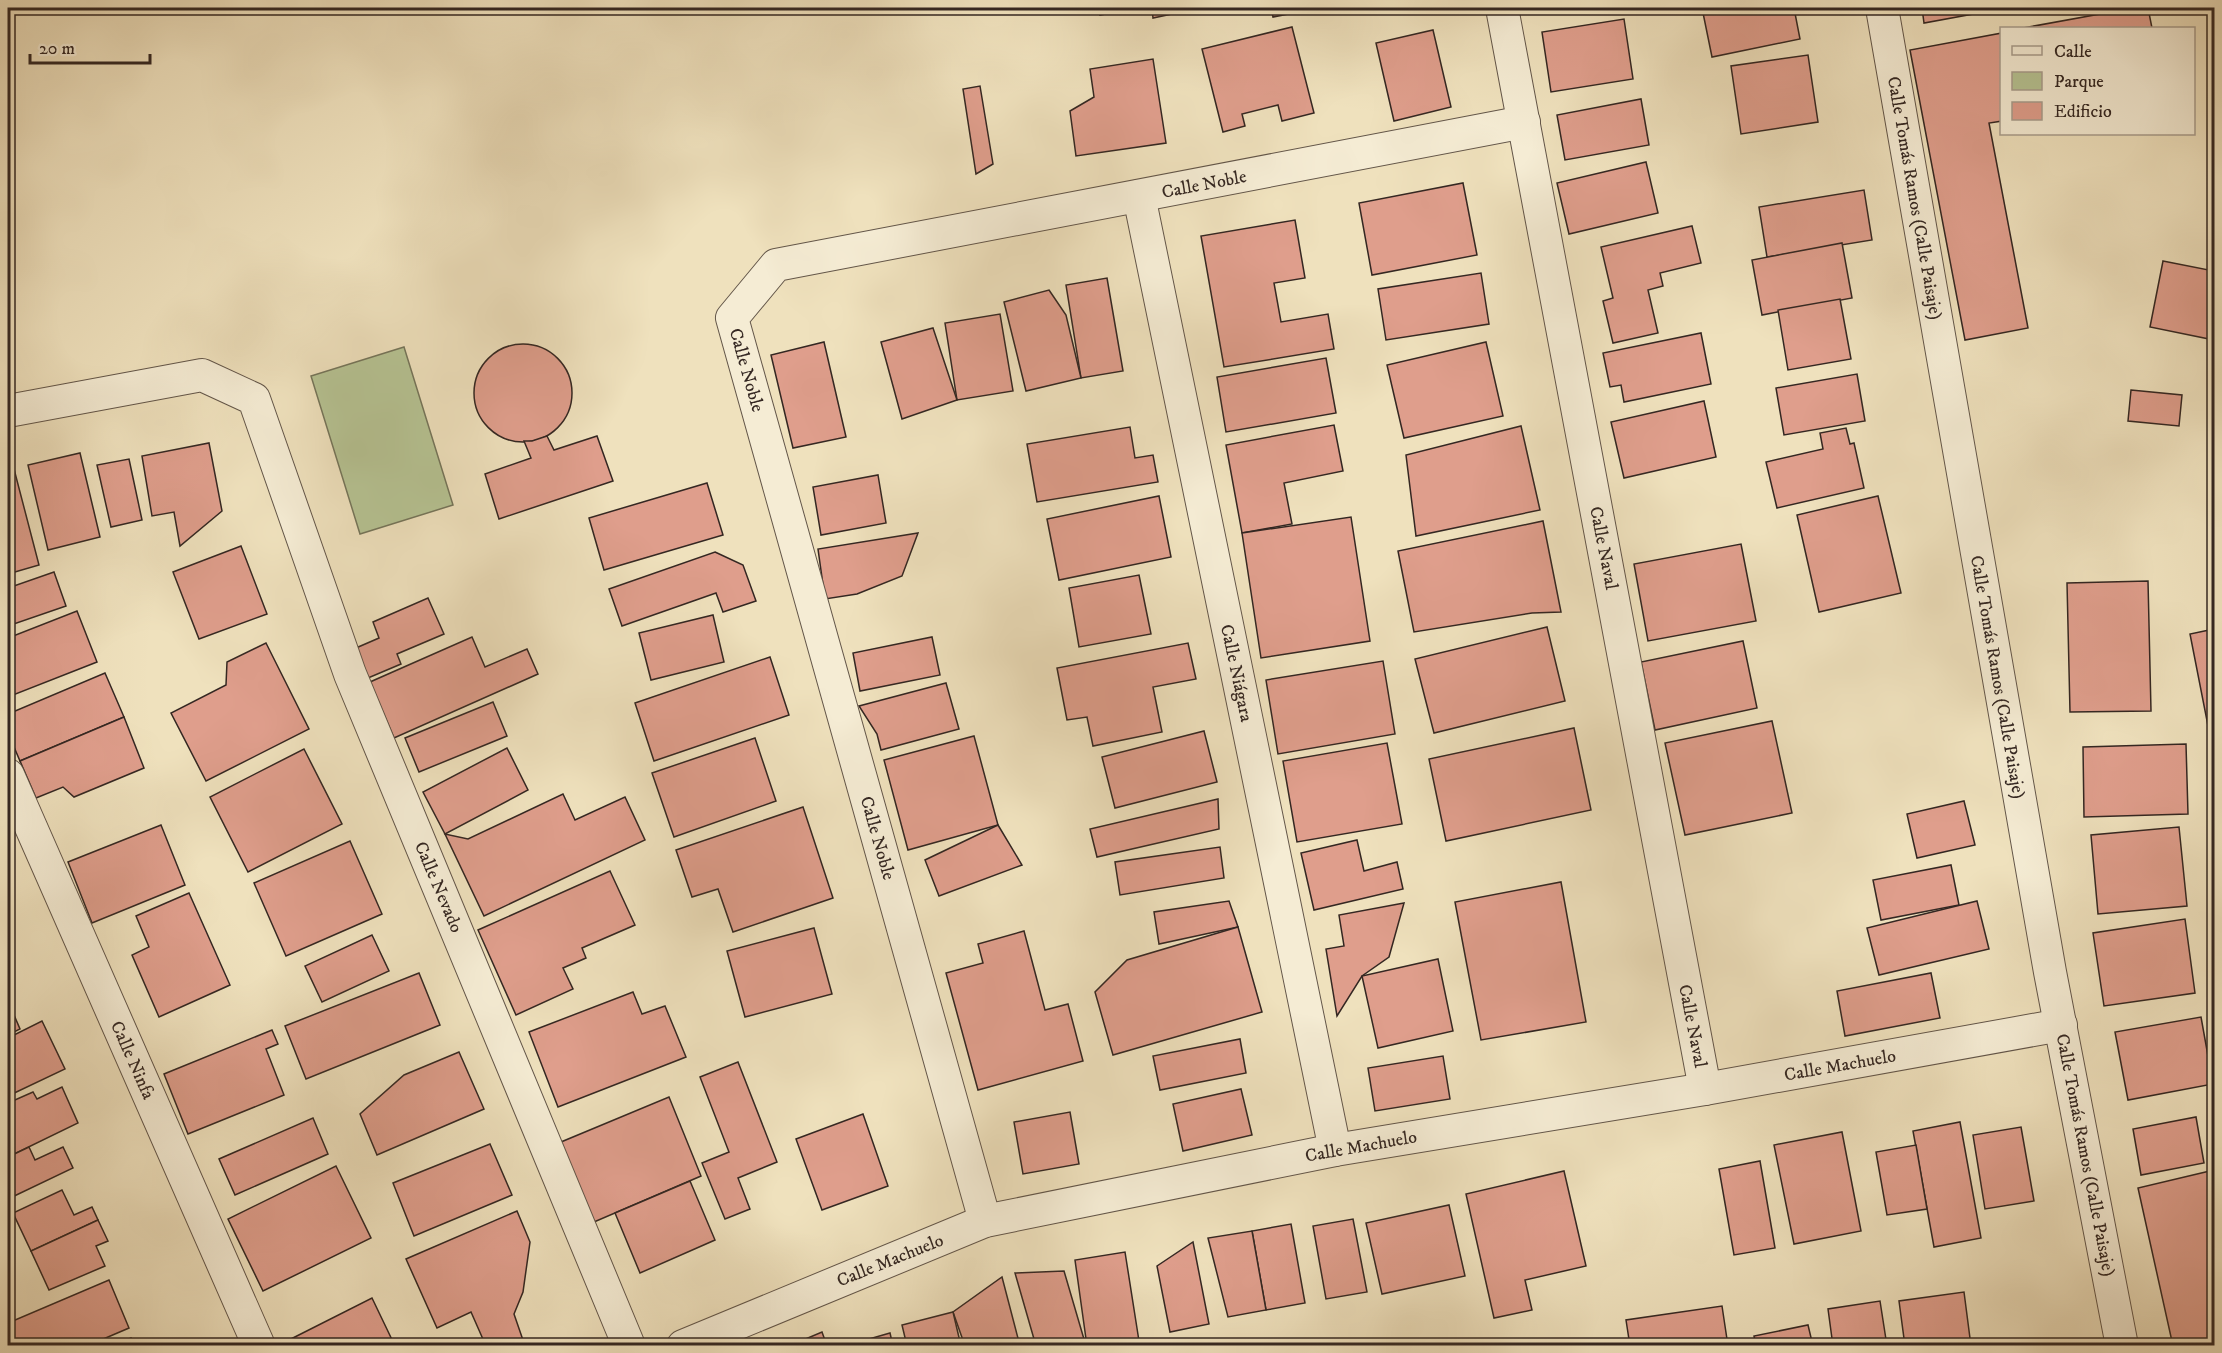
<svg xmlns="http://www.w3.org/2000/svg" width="2222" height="1353" viewBox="0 0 2222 1353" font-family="'IM FELL DW Pica',serif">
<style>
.green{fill:#b6c393;stroke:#75755a;stroke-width:1.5}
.building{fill:#df9e8c;stroke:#342722;stroke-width:1.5}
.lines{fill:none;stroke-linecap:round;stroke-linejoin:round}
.minor-casing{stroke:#635649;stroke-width:34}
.minor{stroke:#f5ecd4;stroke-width:32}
.labels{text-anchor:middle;stroke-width:5;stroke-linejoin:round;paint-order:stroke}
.street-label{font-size:18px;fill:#342722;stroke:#f5ecd4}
</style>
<rect width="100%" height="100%" fill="#efe1bd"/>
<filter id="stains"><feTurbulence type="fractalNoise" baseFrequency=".00333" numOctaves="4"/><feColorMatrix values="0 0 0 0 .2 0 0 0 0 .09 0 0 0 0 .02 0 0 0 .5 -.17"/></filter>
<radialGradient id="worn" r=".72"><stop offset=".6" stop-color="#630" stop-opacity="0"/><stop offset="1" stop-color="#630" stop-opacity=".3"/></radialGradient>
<polygon class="green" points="404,347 453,505 360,534 311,376"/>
<g class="building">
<polygon points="1099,8 1136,8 1100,15"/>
<polygon points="1152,8 1176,8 1177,13 1153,18"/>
<polygon points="1271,8 1318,8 1273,17"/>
<polygon points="1702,8 1794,8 1800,39 1712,57"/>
<polygon points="1922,8 2006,8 1924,23"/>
<polygon points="2133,8 2148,8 2152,28 2023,28"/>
<polygon points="1624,19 1633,79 1551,92 1542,32"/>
<polygon points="1292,27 1314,113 1282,121 1278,105 1242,114 1245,126 1223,132 1202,49"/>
<polygon points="1433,30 1451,107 1394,121 1376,43"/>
<polygon points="2002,33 2002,121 1989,123 2028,328 1965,340 1910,50"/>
<polygon points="1808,55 1818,122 1741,134 1731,66"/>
<polygon points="1153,59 1166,143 1076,156 1070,111 1094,97 1090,69"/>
<polygon points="980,86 993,164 976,174 963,89"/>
<polygon points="1641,99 1649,145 1565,160 1557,115"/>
<polygon points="1646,162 1658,213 1569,234 1557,183"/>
<polygon points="1463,183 1477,255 1372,275 1359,203"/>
<polygon points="1864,190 1872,240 1767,257 1759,207"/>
<polygon points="1295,220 1305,278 1274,283 1281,322 1328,314 1334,349 1224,367 1201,236"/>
<polygon points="1692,226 1701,263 1660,273 1663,286 1648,290 1658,333 1613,343 1603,301 1613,298 1601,247"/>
<polygon points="1842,243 1852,298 1762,315 1752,260"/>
<polygon points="2163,261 2214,271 2214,340 2150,327"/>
<polygon points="1481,273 1489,324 1386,340 1378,289"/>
<polygon points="1107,278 1123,371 1081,378 1066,285"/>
<polygon points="1049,290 1066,315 1081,378 1026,391 1004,302"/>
<polygon points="1840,299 1851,359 1788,370 1778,310"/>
<polygon points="1000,314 1013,391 957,400 945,323"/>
<polygon points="933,328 957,400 902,419 881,342"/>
<polygon points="1701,333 1711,384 1624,402 1621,385 1610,387 1603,353"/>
<polygon points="824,342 846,437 793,448 771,355"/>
<polygon points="1486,342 1503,416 1404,438 1387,365"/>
<circle cx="523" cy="393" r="49"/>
<polygon points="1326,358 1336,413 1226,432 1217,377"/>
<polygon points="1857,374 1865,421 1784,435 1776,388"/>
<polygon points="2131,390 2182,395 2179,426 2128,421"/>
<polygon points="1704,401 1716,457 1624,478 1611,422"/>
<polygon points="1334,425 1343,471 1284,483 1292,524 1242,533 1226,445"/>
<polygon points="1521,426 1540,510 1416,536 1406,455"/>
<polygon points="1130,427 1135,458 1153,455 1158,482 1037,502 1027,444"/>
<polygon points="1846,428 1850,444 1854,443 1864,488 1777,508 1766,462 1823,449 1820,433"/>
<polygon points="547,436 554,450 597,436 613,481 499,519 485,474 531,458 524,441 532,441"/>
<polygon points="209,443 222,511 180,546 174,512 152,516 142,456"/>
<polygon points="80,453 100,537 48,550 28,465"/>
<polygon points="129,459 142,520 111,527 97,465"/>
<polygon points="14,469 39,565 8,574 8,470"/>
<polygon points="878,475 886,523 821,535 813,487"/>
<polygon points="707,483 723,535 604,570 589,518"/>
<polygon points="1159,496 1171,557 1059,580 1047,519"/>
<polygon points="1878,496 1901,593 1819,612 1797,515"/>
<polygon points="1351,517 1370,641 1261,658 1242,533"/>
<polygon points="1543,521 1561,612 1532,613 1414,632 1398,551"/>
<polygon points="918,533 902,576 857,594 825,599 818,549"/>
<polygon points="1741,544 1756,621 1648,641 1634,564"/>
<polygon points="241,546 267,614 199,639 173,572"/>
<polygon points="715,552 743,565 756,601 723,612 716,593 622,626 609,589"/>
<polygon points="54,572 66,606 8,626 8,588"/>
<polygon points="1139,575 1151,634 1079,647 1069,588"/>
<polygon points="2148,581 2151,711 2070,712 2067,583"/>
<polygon points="428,598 444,634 397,654 401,664 368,678 356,648 379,638 373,622"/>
<polygon points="77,611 97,662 8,697 8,638"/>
<polygon points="713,615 724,662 651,680 639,633"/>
<polygon points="1547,627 1565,701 1434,733 1415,659"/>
<polygon points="2214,629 2214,725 2208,726 2190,634"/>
<polygon points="472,637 485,667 527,649 538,674 394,738 370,682"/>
<polygon points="932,637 940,675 860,691 853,653"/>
<polygon points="1743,641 1757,708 1655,730 1641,662"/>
<polygon points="266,643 309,729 206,781 171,713 226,685 227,662"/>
<polygon points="1188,643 1196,679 1153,687 1162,732 1093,746 1087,717 1067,720 1057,668"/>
<polygon points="770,657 789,715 654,761 635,703"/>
<polygon points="1383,661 1395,734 1278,754 1266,680"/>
<polygon points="105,673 124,717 20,761 8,733 8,714"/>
<polygon points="946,683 959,729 881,750 877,734 859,706"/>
<polygon points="493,702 507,736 419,772 405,738"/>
<polygon points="124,717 144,768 74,797 63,787 36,798 20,761"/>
<polygon points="1772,721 1792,813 1685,835 1665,743"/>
<polygon points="1574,728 1591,810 1446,841 1429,759"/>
<polygon points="1204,731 1217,782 1115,808 1102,757"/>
<polygon points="974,736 998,825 908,850 884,760"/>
<polygon points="755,738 776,801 674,837 652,773"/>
<polygon points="1387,743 1402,824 1297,842 1283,761"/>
<polygon points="2186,744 2188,814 2084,817 2083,747"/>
<polygon points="507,748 528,790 445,834 423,792"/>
<polygon points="304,749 342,824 248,872 210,797"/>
<polygon points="563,794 575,820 625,797 645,840 484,916 445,834 468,839"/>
<polygon points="1218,799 1219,829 1097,857 1090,829"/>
<polygon points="1964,801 1975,845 1917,858 1907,814"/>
<polygon points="803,807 833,898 733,932 718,889 692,897 676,850"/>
<polygon points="161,825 185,885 92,923 68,862"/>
<polygon points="998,825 1022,865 939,896 925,860"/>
<polygon points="2179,827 2187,906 2098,914 2091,835"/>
<polygon points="1357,840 1364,871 1397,862 1403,889 1314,910 1301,853"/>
<polygon points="350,841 382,914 286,956 254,883"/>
<polygon points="1220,847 1224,878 1120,895 1115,862"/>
<polygon points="1951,865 1959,905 1881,920 1873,880"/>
<polygon points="610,871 635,925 582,948 586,958 563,968 573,989 516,1015 478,930"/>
<polygon points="1561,882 1586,1022 1481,1040 1455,902"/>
<polygon points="189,893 230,985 159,1017 132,955 149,947 136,916"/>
<polygon points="1229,901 1238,927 1159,944 1154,912"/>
<polygon points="1977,901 1989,949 1879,975 1867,928"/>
<polygon points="1404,903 1389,957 1362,976 1337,1016 1326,949 1344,946 1339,915"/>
<polygon points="2185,919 2195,993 2104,1006 2093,933"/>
<polygon points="1238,927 1262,1012 1113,1055 1095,992 1127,960"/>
<polygon points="814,928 832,994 745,1017 727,951"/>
<polygon points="1024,931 1045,1010 1068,1004 1083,1061 978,1090 946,973 983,963 978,944"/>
<polygon points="372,935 389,971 322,1002 305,966"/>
<polygon points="1438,959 1453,1031 1378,1048 1362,976"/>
<polygon points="419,973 440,1025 306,1079 285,1026"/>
<polygon points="1931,973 1940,1018 1845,1036 1837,991"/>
<polygon points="633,992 642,1014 665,1006 686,1057 558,1107 529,1032"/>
<polygon points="8,1001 20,1029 8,1035"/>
<polygon points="2201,1017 2213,1084 2128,1100 2115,1032"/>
<polygon points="42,1021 65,1069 8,1096 8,1038"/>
<polygon points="272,1030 278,1044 266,1049 284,1095 188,1134 164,1074"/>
<polygon points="1240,1039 1246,1073 1160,1090 1153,1056"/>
<polygon points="459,1052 484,1109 377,1155 360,1114 404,1075"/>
<polygon points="1443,1056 1450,1099 1375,1111 1368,1068"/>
<polygon points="738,1062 777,1162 738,1178 750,1209 725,1219 702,1163 729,1152 700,1077"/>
<polygon points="62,1087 78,1123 8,1157 8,1103 33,1092 37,1099"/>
<polygon points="1241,1089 1252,1135 1183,1151 1173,1104"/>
<polygon points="669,1097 701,1176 594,1222 561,1142"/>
<polygon points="1070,1112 1079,1164 1023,1174 1014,1122"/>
<polygon points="863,1114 888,1186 822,1210 796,1139"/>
<polygon points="2196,1117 2204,1163 2141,1175 2133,1129"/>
<polygon points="313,1118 328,1154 235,1195 219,1159"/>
<polygon points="1960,1122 1981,1238 1934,1247 1913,1131"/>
<polygon points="2021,1127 2034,1201 1985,1209 1973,1135"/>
<polygon points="1842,1132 1861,1231 1794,1244 1774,1145"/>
<polygon points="490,1144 512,1195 414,1236 393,1183"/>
<polygon points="1916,1145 1927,1209 1887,1215 1876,1152"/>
<polygon points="29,1147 35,1160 63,1147 73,1168 8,1199 8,1157"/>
<polygon points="1760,1161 1775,1248 1734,1255 1719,1169"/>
<polygon points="336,1166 371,1238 263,1291 228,1219"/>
<polygon points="2214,1170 2214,1346 2173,1346 2138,1188"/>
<polygon points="1564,1171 1586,1266 1525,1280 1532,1310 1494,1318 1466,1194"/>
<polygon points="690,1181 715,1240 640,1273 615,1213"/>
<polygon points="62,1190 74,1215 92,1207 98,1220 31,1251 13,1213"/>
<polygon points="1449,1205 1465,1276 1382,1294 1366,1223"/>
<polygon points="517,1211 530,1242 523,1292 514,1314 525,1346 486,1346 471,1312 437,1328 406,1259"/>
<polygon points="1353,1219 1367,1292 1326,1299 1313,1226"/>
<polygon points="98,1220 108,1241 96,1246 105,1266 49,1290 31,1251"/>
<polygon points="1291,1224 1305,1303 1266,1310 1252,1231"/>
<polygon points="1252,1231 1266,1310 1228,1317 1208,1238"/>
<polygon points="1193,1242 1209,1324 1170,1332 1157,1266"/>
<polygon points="1125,1252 1139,1341 1087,1346 1075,1260"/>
<polygon points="1064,1271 1086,1346 1036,1346 1015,1273"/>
<polygon points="1002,1277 1020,1346 965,1346 953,1312"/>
<polygon points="109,1280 129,1328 87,1346 13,1346 8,1334 8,1323"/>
<polygon points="1964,1292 1971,1346 1905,1346 1899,1301"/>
<polygon points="372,1298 395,1346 277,1346"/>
<polygon points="1880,1301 1887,1346 1833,1346 1828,1309"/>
<polygon points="1722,1306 1728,1346 1630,1346 1626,1320"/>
<polygon points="953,1312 961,1346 907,1346 902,1325"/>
<polygon points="1808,1325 1813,1346 1756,1346 1754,1336"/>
<polygon points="822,1332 827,1346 789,1346"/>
<polygon points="890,1333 893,1346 848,1346 848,1345"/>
<polygon points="131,1338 134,1346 113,1346"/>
</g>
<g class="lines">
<g class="minor-casing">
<g id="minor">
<polyline points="1502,8 1705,1089"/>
<polyline points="1882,8 2050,972 2122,1346"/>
<polyline points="1139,196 1335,1150"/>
<polyline points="8,411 202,375 254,399 350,674 629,1346"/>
<polyline points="8,775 259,1346"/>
<polyline points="985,1221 732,318 776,265 1524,122"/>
<polyline points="683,1346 985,1221 1335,1150 1705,1089 2061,1025"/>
</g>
</g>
<use href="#minor" class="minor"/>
</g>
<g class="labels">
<g class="street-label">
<text transform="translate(1204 184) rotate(-11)" y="6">Calle Noble</text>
<text transform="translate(1915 198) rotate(80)" y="6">Calle Tomás Ramos (Calle Paisaje)</text>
<text transform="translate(747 370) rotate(74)" y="6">Calle Noble</text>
<text transform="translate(1604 548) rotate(79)" y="6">Calle Naval</text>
<text transform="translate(1237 673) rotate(78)" y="6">Calle Niágara</text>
<text transform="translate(1998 677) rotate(80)" y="6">Calle Tomás Ramos (Calle Paisaje)</text>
<text transform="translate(878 838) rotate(74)" y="6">Calle Noble</text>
<text transform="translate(439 887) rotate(67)" y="6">Calle Nevado</text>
<text transform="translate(1693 1026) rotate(79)" y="6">Calle Naval</text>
<text transform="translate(133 1060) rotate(66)" y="6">Calle Ninfa</text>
<text transform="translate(1840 1065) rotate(-10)" y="6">Calle Machuelo</text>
<text transform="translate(1361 1146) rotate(-10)" y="6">Calle Machuelo</text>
<text transform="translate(2086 1155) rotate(79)" y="6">Calle Tomás Ramos (Calle Paisaje)</text>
<text transform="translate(890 1260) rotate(-22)" y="6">Calle Machuelo</text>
</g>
</g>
<rect width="2222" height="1353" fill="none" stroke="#efe1bd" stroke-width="30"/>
<rect x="9" y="9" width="2204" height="1335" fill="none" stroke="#342722" stroke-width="3"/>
<rect x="15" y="15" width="2192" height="1323" fill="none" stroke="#342722" stroke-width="1.5"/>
<rect x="2000" y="27" width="195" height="108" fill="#f5ecd4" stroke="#a89d8d" stroke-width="1.5"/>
<rect x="2012" y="46" width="30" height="9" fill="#f5ecd4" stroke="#a89d8d" stroke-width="1.5"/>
<text x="2054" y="57" font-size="18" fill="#342722">Calle</text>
<rect x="2012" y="72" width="30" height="18" fill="#b6c393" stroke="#a89d8d" stroke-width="1.5"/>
<text x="2054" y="87" font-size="18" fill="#342722">Parque</text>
<rect x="2012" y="102" width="30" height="18" fill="#df9e8c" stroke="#a89d8d" stroke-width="1.5"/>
<text x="2054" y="117" font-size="18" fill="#342722">Edificio</text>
<path d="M30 54v9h120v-9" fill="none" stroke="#342722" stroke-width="3"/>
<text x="39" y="54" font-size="18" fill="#342722" stroke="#f5ecd4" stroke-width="4.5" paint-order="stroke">20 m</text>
<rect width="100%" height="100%" filter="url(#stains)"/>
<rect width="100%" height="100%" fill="url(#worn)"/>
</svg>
